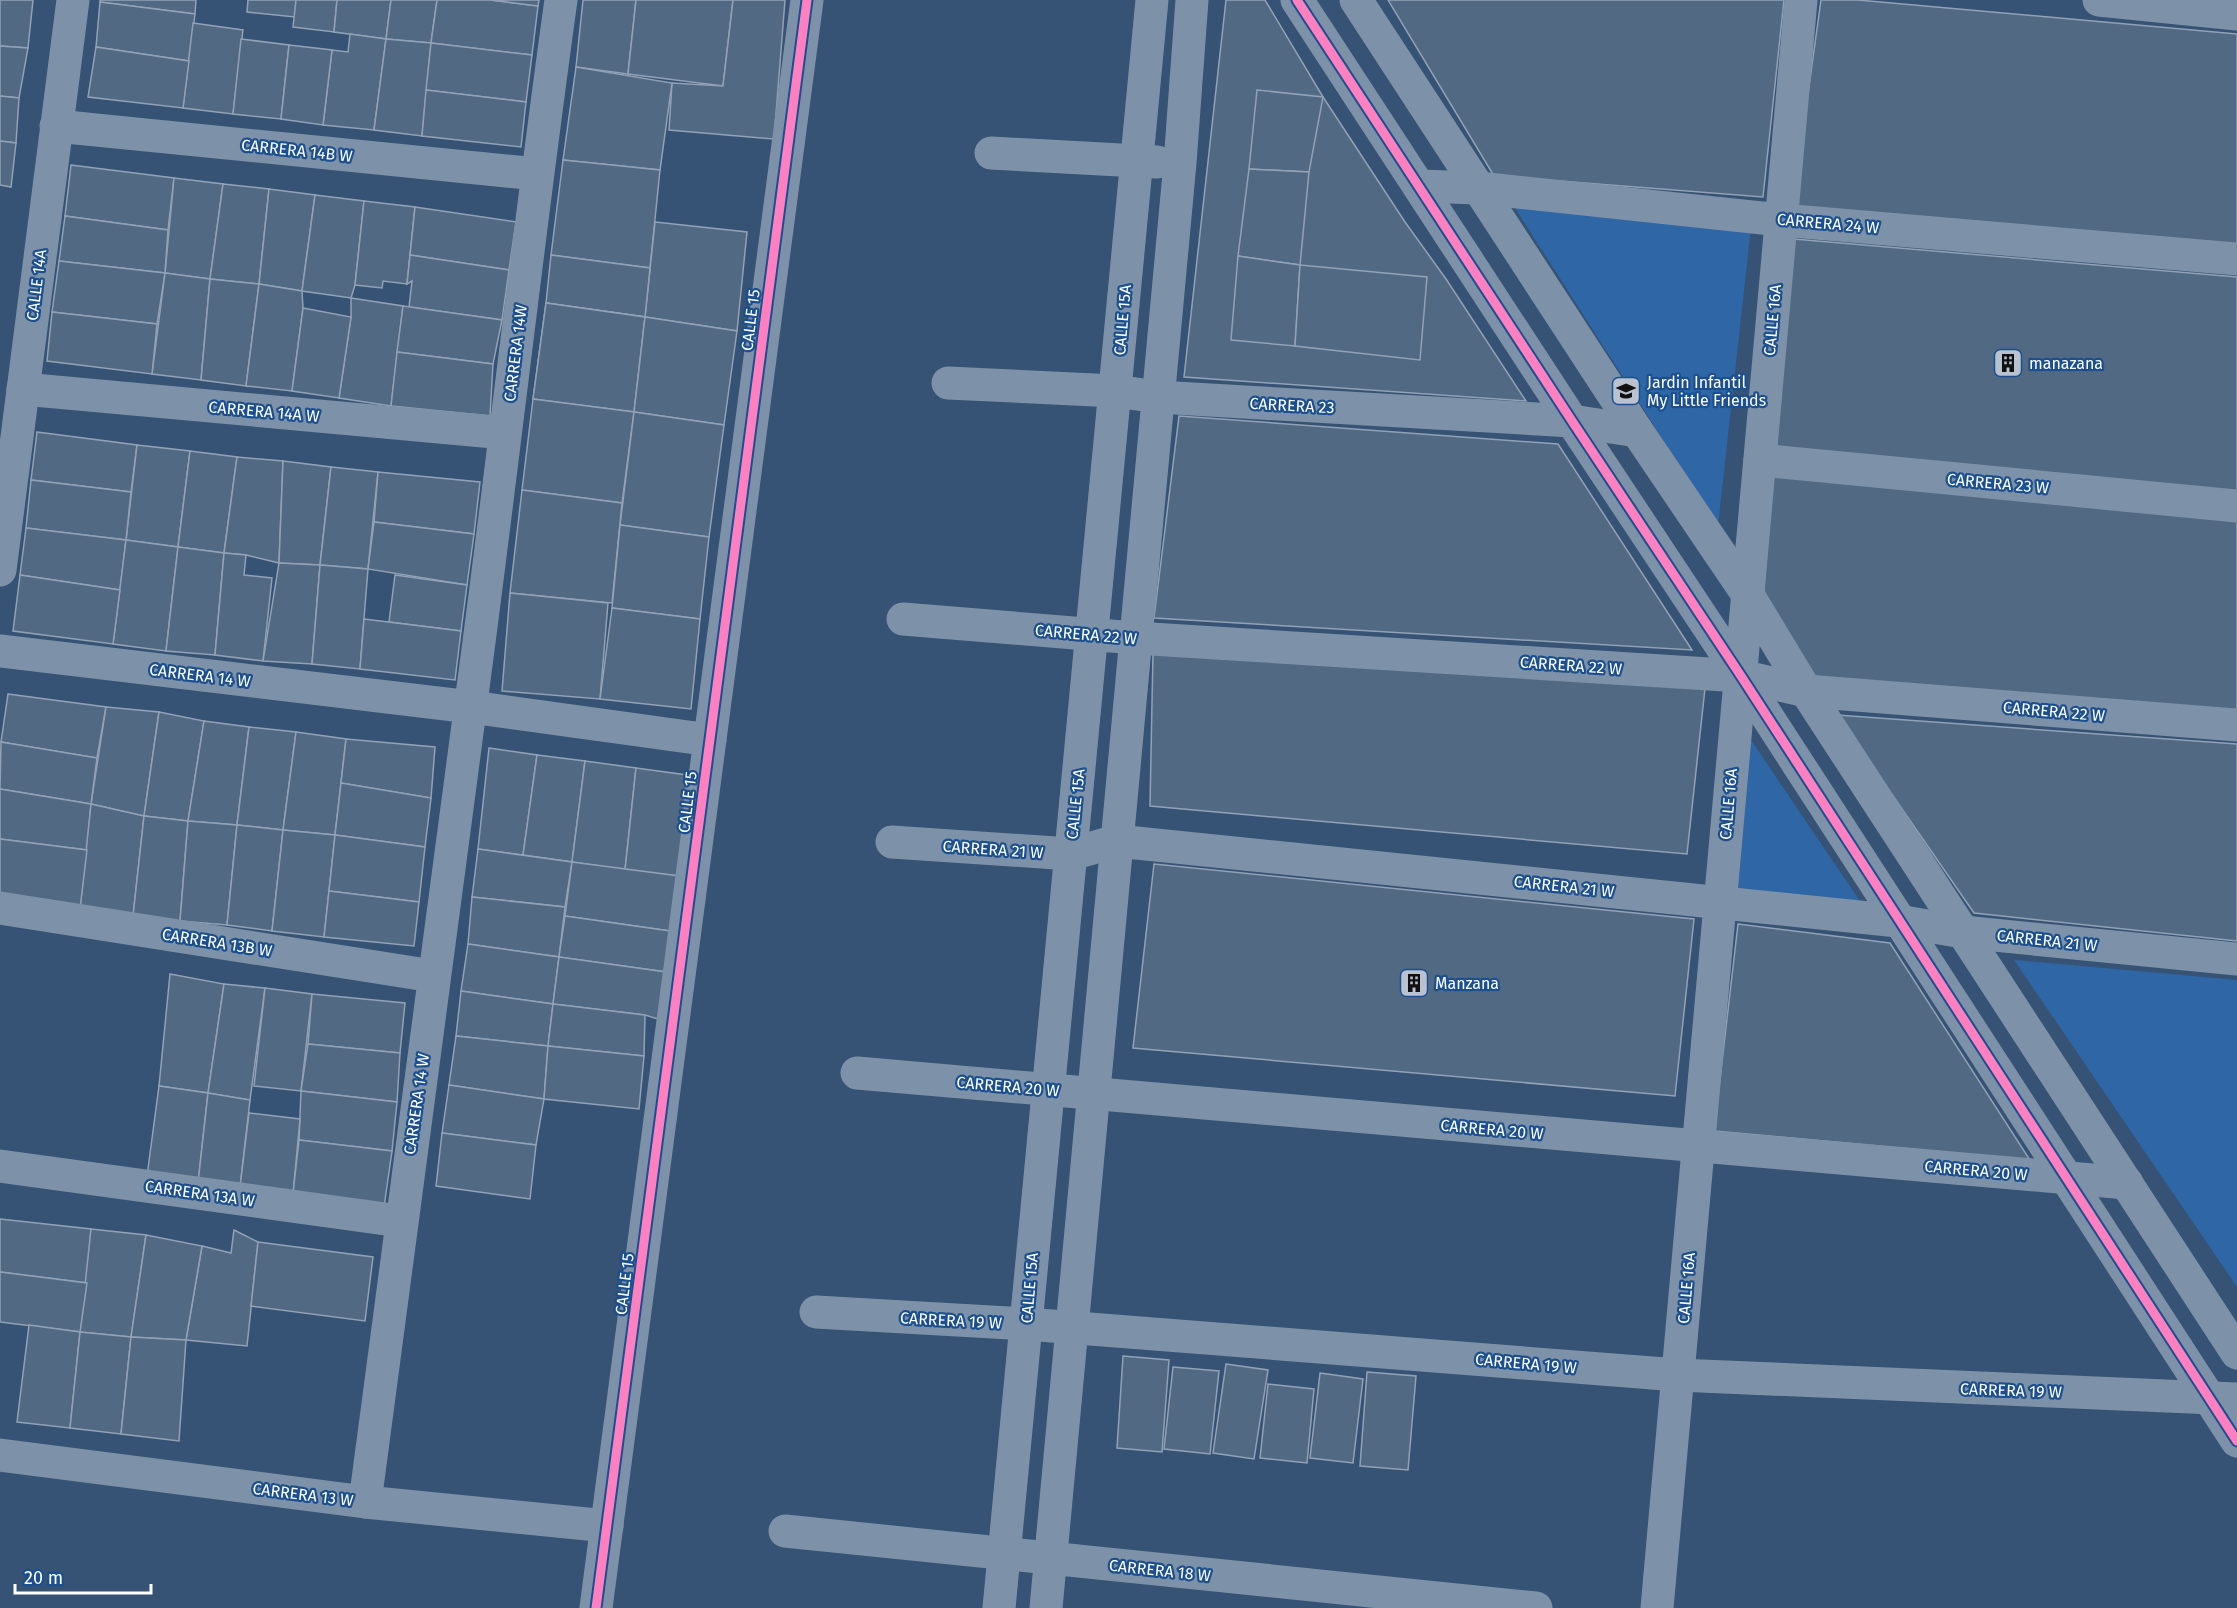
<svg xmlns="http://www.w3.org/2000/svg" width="2237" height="1608" viewBox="0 0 2237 1608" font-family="'Fira Sans',sans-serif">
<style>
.green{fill:#2f66a5}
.building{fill:#526984;stroke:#92a2b6;stroke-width:1.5}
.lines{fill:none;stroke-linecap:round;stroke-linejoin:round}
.street{stroke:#7d92a8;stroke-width:33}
.cycleway-casing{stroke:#1b4f8f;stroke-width:13}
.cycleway{stroke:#ff80c0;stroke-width:9}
.labels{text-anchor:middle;stroke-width:4.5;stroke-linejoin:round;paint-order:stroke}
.street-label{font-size:16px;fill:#fff;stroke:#1b4f8f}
.poi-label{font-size:16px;fill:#fff;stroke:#1b4f8f;text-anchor:start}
</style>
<rect width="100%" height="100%" fill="#365274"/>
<g class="green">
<polygon points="1515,208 1751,228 1718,526"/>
<polygon points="1751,740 1862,904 1732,889"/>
<polygon points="2014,960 2237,980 2237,1287"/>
</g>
<g class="building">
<polygon points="0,0 33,0 28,48 0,46"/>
<polygon points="100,0 196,0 195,14 100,2"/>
<polygon points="248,0 296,0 295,17 247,12"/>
<polygon points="296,0 337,0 334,32 293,27"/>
<polygon points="337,0 391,0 386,39 334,32"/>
<polygon points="391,0 437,0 431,43 386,39"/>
<polygon points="437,0 491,0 538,6 532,55 431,43"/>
<polygon points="491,0 539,0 538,6"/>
<polygon points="583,0 636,0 628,74 576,67"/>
<polygon points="636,0 733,0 723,86 628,74"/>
<polygon points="733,0 785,0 774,139 669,130 672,83 723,86"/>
<polygon points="1226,0 1265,0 1323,97 1405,222 1446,279 1526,401 1184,377"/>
<polygon points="1388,0 1784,0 1763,197 1494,176"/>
<polygon points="1821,0 1858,0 2237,34 2237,249 1792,209"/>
<polygon points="100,2 195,14 189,61 96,47"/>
<polygon points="193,23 243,30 233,114 183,108"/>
<polygon points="350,34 386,39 374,130 323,125 332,50 348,52"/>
<polygon points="241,39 289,45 281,119 233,114"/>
<polygon points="386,39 431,43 422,136 374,130"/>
<polygon points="431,43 532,55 526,102 426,90"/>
<polygon points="289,45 332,50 323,125 281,119"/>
<polygon points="0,46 28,48 19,98 0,96"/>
<polygon points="96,47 189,61 183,108 88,97"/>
<polygon points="576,67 672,83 660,170 563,160"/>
<polygon points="426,90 526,102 521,147 422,136"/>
<polygon points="1257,90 1323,97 1309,172 1249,169"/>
<polygon points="0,96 19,98 16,143 0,141"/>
<polygon points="0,141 16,143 11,187 0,185"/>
<polygon points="563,160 660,170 650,268 551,255"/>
<polygon points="71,165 174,178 168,230 65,216"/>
<polygon points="1249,169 1309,172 1300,265 1238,256"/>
<polygon points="174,178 223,184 210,279 165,273"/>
<polygon points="223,184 269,189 259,284 210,279"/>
<polygon points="269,189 315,195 302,291 259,284"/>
<polygon points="315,195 364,201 355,285 351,298 302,291"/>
<polygon points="364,201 415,207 407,284 383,281 382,288 355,285"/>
<polygon points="415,207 516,222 509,270 410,255"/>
<polygon points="65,216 168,230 165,273 59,261"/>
<polygon points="655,222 747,232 737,331 645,317"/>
<polygon points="1794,239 2237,277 2237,493 1768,450"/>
<polygon points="410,255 509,270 502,320 409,307 412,281 407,284"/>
<polygon points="551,255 650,268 645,317 546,303"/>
<polygon points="1238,256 1300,265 1295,346 1231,340"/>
<polygon points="59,261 165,273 157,324 52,312"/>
<polygon points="1300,265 1427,277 1420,360 1295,346"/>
<polygon points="165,273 210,279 201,380 152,374"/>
<polygon points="210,279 259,284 246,386 201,380"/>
<polygon points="259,284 302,291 303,308 292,391 246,386"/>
<polygon points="351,298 403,306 391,406 339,398 351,317"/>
<polygon points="546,303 645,317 634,412 533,399"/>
<polygon points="546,303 645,317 634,412 533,399"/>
<polygon points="403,306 502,320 493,364 397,352"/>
<polygon points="303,308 351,317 339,398 292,391"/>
<polygon points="52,312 157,324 152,374 47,361"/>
<polygon points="645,317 737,331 724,425 634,412"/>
<polygon points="397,352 493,364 490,416 391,406"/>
<polygon points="533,399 634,412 622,503 522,490"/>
<polygon points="634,412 724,425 709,537 620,525"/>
<polygon points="1179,416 1558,444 1692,650 1154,618"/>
<polygon points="37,432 137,445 131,492 31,480"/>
<polygon points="137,445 190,451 178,547 126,540"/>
<polygon points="190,451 237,457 224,553 178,547"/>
<polygon points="237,457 283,461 279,563 246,555 224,553"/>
<polygon points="283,461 331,467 320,565 279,563"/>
<polygon points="331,467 378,472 368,569 320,565"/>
<polygon points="1772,470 2237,518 2237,718 1814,685 1763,603"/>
<polygon points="378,472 480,482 474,534 374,522"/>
<polygon points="31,480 131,492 126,540 26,528"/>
<polygon points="522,490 622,503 612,603 510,593"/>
<polygon points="374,522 474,534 467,585 368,569"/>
<polygon points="620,525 709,537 700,619 612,608"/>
<polygon points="26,528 126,540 120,590 20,575"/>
<polygon points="126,540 178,547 166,651 113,644"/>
<polygon points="178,547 224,553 215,655 166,651"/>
<polygon points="224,553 246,555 244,575 272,578 263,661 215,655"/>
<polygon points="279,563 320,565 312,664 263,661"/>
<polygon points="320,565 368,569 360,669 312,664"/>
<polygon points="20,575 120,590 113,644 13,631"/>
<polygon points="395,575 467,585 461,631 389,622"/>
<polygon points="510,593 608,603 600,699 502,691"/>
<polygon points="612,608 700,619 691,709 600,699"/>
<polygon points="364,619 461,631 455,680 360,669"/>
<polygon points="1153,652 1706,679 1687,854 1150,806"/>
<polygon points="8,694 106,707 97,758 1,742"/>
<polygon points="106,707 159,712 144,816 91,804"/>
<polygon points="159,712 204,721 188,821 144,816"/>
<polygon points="1837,715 2237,744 2237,941 1974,913"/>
<polygon points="204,721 249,727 237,825 188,821"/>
<polygon points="249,727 296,732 283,830 237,825"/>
<polygon points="296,732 346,739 335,835 283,830"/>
<polygon points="346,739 435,747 431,798 341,783"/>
<polygon points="1,742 97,758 91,804 0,789"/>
<polygon points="489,748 537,755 523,855 478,849"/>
<polygon points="537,755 585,761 572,862 523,855"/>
<polygon points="585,761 636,768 625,870 572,862"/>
<polygon points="636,768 687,775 679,876 625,870"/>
<polygon points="341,783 431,798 425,847 335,835"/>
<polygon points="0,789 91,804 87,850 0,839"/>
<polygon points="91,804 144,816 133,916 80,909"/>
<polygon points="144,816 188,821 180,921 133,916"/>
<polygon points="188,821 237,825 227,925 180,921"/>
<polygon points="237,825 283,830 272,931 227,925"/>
<polygon points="283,830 335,835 324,937 272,931"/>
<polygon points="335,835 425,847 419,902 329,891"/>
<polygon points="0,839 87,850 80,909 0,899"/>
<polygon points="478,849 572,862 565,907 472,897"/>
<polygon points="572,862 679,876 670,931 565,916"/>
<polygon points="1154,864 1694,919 1675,1096 1133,1048"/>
<polygon points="329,891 419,902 414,946 324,937"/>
<polygon points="472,897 565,907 559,957 468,944"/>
<polygon points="565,916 670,931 666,972 559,957"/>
<polygon points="1738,924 1890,943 2030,1160 1714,1131"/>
<polygon points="468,944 559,957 553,1004 461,991"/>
<polygon points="559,957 666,972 658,1019 645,1015 553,1004"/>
<polygon points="170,974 224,984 208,1093 159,1086"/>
<polygon points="224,984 265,988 250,1100 208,1093"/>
<polygon points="265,988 312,994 301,1091 254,1086"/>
<polygon points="461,991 553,1004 548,1046 456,1036"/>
<polygon points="312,994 405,1003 400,1053 308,1044"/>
<polygon points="553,1004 645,1015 644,1056 548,1046"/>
<polygon points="456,1036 548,1046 544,1099 449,1085"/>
<polygon points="308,1044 400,1053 397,1102 301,1091"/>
<polygon points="548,1046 644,1056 639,1109 544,1099"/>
<polygon points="449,1085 544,1099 536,1145 442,1133"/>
<polygon points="159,1086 208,1093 198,1183 147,1176"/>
<polygon points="301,1091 397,1102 392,1151 299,1140"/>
<polygon points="208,1093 250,1100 240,1187 198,1183"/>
<polygon points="249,1113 300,1119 293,1194 240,1187"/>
<polygon points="442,1133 536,1145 530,1199 436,1186"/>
<polygon points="299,1140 392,1151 384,1207 293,1194"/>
<polygon points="0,1219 91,1229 87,1283 0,1272"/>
<polygon points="91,1229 146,1235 131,1337 80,1332"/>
<polygon points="234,1230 258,1242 247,1346 186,1340 202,1246 231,1253"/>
<polygon points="146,1235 202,1246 186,1340 131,1337"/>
<polygon points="258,1242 373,1257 365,1321 251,1306"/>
<polygon points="0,1272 87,1283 80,1332 0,1322"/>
<polygon points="29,1325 80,1332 70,1428 17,1422"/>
<polygon points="80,1332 131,1337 121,1434 70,1428"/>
<polygon points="131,1337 186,1340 179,1441 121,1434"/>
<polygon points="1123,1356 1169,1360 1162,1452 1117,1448"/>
<polygon points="1226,1364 1268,1370 1254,1459 1213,1453"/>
<polygon points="1173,1367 1219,1371 1210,1454 1164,1449"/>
<polygon points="1367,1372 1416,1376 1408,1470 1360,1466"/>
<polygon points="1320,1373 1363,1379 1353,1463 1310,1458"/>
<polygon points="1268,1384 1314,1389 1307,1463 1260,1458"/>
</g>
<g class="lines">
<g class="street">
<polyline points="1297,0 1572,421 1741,676 2237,1441"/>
<polyline points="1356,0 1637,431 1748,595 1806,691 2237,1353"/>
<polyline points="2099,0 2237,14"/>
<polyline points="56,126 537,174"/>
<polyline points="991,153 1157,162"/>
<polyline points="1419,186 1479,188 1781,220 2237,259"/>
<polyline points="948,383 1115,391 1158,397 1572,421 1637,431"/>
<polyline points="23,389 505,433"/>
<polyline points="1760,460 2237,506"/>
<polyline points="0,570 73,0"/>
<polyline points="903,619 1135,638 1741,676 1806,691 2237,725"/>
<polyline points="0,651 471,707 710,740"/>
<polyline points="892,842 1071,854 1117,841 1898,921 1963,932 2237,959"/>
<polyline points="0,908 433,976"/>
<polyline points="857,1073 2127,1183"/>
<polyline points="0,1166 400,1221"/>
<polyline points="816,1312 1026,1324 1678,1375 2237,1399"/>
<polyline points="0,1455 365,1502 607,1526"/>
<path d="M365,1502C398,1237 435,973 470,710C502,473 528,236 561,0"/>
<polyline points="785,1531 1536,1608"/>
<polyline points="596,1608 807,0"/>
<polyline points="999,1608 1152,0"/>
<polyline points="1046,1608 1180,163 1192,0"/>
<polyline points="1657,1608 1801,0"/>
</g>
<g class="cycleway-casing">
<g id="cycleway">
<polyline points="1297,0 1572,421 1741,676 2237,1441"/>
<polyline points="596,1608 807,0"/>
</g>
</g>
<use href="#cycleway" class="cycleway"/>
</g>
<defs>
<g id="building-square" transform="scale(1.5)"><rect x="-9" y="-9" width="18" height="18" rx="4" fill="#b9c2ce" stroke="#1b4f8f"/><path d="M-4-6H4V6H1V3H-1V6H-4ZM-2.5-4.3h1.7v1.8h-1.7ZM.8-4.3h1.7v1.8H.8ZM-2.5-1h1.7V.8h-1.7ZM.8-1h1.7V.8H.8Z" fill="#111"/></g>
<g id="school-square" transform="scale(1.5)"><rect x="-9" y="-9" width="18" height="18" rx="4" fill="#b9c2ce" stroke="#1b4f8f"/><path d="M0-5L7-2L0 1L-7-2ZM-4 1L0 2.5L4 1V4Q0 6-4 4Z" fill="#111"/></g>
</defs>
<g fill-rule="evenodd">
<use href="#building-square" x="2008" y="363"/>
<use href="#school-square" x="1626" y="391"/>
<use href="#building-square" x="1414" y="983"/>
</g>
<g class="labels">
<g class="street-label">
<text transform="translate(297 150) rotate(6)" y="6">CARRERA 14B W</text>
<text transform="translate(1828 223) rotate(5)" y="6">CARRERA 24 W</text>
<text transform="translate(36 285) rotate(-83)" y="6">CALLE 14A</text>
<text transform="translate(750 320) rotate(-83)" y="6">CALLE 15</text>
<text transform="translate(1122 320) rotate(-85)" y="6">CALLE 15A</text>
<text transform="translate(1772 320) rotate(-85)" y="6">CALLE 16A</text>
<text transform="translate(515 353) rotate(-83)" y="6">CARRERA 14W</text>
<text transform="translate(1292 405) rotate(3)" y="6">CARRERA 23</text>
<text transform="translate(264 411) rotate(5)" y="6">CARRERA 14A W</text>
<text transform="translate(1998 483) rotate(5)" y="6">CARRERA 23 W</text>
<text transform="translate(1086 634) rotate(5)" y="6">CARRERA 22 W</text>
<text transform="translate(1571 665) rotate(4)" y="6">CARRERA 22 W</text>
<text transform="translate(200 675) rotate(7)" y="6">CARRERA 14 W</text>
<text transform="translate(2054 711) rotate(5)" y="6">CARRERA 22 W</text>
<text transform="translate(687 802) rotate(-83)" y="6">CALLE 15</text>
<text transform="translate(1075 804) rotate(-84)" y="6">CALLE 15A</text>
<text transform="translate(1728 804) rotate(-85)" y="6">CALLE 16A</text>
<text transform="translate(993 849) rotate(4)" y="6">CARRERA 21 W</text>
<text transform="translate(1564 886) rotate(6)" y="6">CARRERA 21 W</text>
<text transform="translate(2047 940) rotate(6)" y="6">CARRERA 21 W</text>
<text transform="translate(217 942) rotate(9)" y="6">CARRERA 13B W</text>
<text transform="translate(1008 1086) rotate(5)" y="6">CARRERA 20 W</text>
<text transform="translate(416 1104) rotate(-82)" y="6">CARRERA 14 W</text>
<text transform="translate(1492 1129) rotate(5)" y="6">CARRERA 20 W</text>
<text transform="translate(1976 1170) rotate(5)" y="6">CARRERA 20 W</text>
<text transform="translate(200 1193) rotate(8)" y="6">CARRERA 13A W</text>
<text transform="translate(624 1284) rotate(-83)" y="6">CALLE 15</text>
<text transform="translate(1029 1288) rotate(-85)" y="6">CALLE 15A</text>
<text transform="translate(1686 1288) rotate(-85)" y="6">CALLE 16A</text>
<text transform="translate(951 1320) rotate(3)" y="6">CARRERA 19 W</text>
<text transform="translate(1526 1363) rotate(5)" y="6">CARRERA 19 W</text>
<text transform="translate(2011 1390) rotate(2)" y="6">CARRERA 19 W</text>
<text transform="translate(303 1494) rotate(7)" y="6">CARRERA 13 W</text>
<text transform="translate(1160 1570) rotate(6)" y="6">CARRERA 18 W</text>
</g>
<g class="poi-label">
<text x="2029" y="369">manazana</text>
<text x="1647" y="388">Jardin Infantil<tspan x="1647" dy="18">My Little Friends</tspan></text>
<text x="1435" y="989">Manzana</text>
</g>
</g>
<path d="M15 1584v9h136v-9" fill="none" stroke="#ffffff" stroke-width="3"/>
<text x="24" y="1584" font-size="18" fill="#ffffff" stroke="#1b4f8f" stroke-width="4.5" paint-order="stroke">20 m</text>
</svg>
